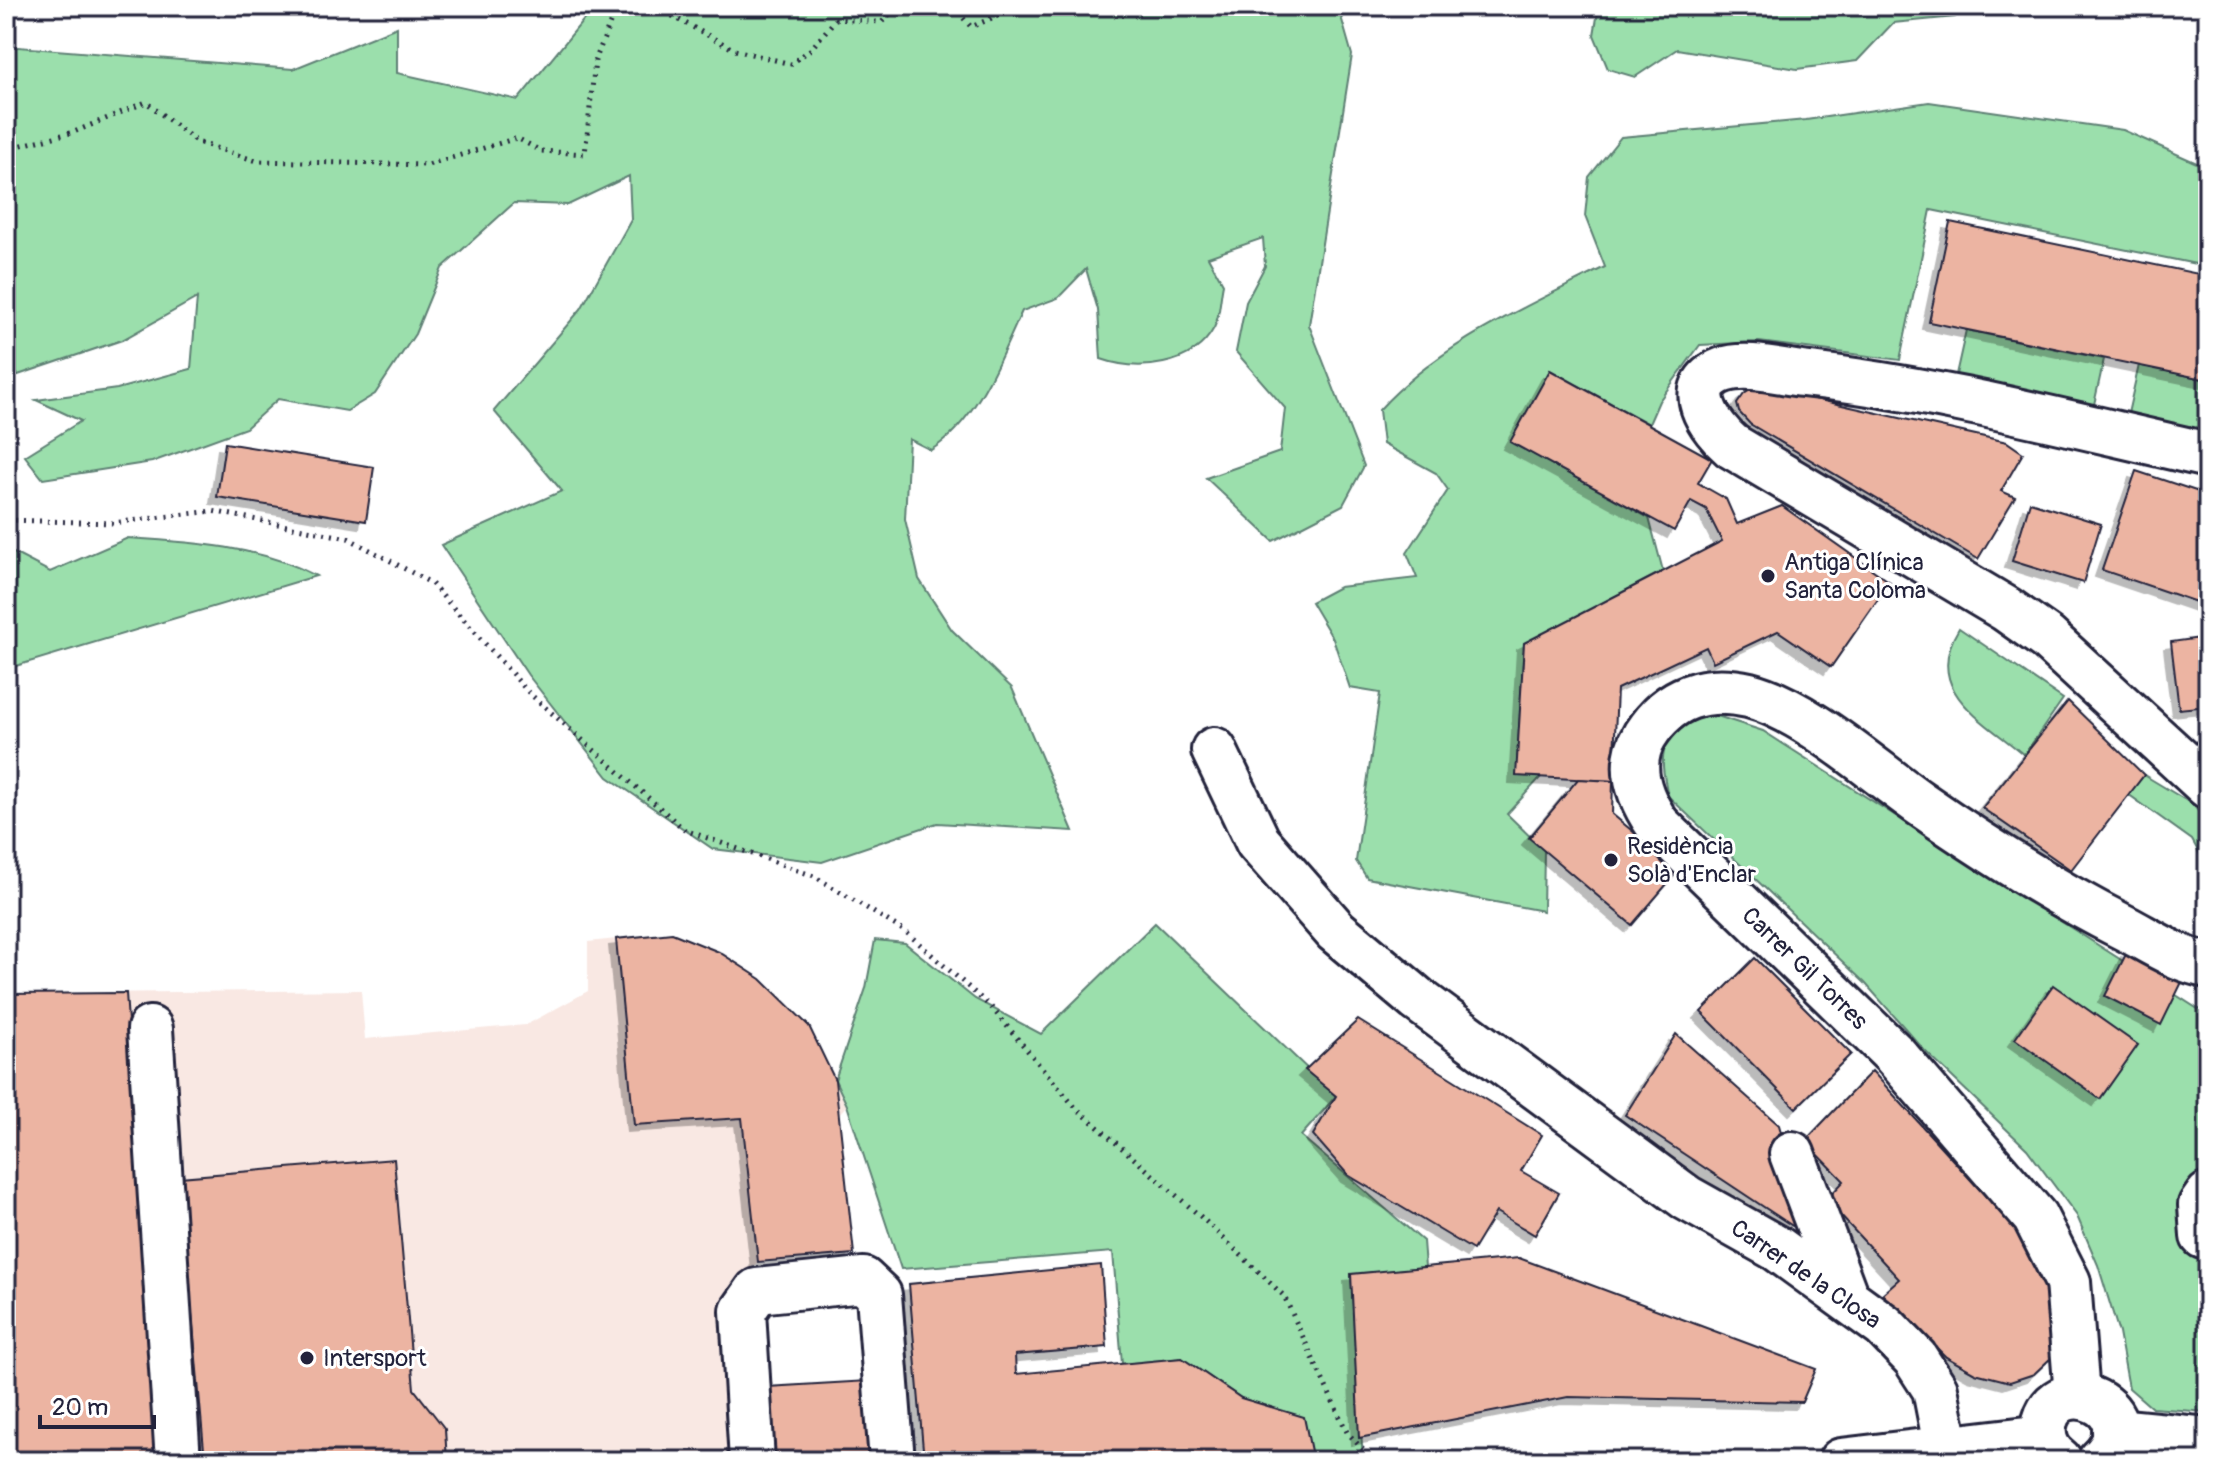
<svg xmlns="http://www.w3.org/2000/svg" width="2214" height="1467" viewBox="0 0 2214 1467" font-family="Pangolin,sans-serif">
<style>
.built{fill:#f9e8e3}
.green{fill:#9bdfac;stroke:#5e8074;stroke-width:2}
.building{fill:#ecb4a2;stroke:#22223b;stroke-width:2;filter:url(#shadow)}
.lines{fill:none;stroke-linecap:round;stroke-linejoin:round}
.minor-casing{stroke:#22223b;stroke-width:50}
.major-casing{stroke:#22223b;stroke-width:50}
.path{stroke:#22223b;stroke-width:5;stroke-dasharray:2 6;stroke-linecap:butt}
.minor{stroke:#fff;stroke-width:44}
.major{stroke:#fff;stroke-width:44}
.poi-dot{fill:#22223b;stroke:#fff;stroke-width:3}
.labels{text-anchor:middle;stroke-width:6;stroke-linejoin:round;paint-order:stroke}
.poi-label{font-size:24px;fill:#22223b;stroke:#fff;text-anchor:start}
.street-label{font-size:24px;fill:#22223b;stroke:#fff}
</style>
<defs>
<filter id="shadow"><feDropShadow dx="-7" dy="7" stdDeviation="0" flood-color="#0004"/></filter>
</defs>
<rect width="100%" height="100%" fill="#fff"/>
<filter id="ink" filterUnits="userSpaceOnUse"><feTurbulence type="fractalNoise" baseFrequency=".0125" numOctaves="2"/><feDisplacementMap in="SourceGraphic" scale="16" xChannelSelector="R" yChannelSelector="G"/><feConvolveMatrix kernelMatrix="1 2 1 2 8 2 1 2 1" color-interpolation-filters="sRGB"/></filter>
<g filter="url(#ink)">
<polygon class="built" points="664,934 719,952 770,988 809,1026 847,1105 839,1114 742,1119 758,1262 738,1280 734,1461 6,1461 6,994 361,990 365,1039 526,1025 588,991 588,942"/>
<g class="green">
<path d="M595,6H1338L1352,55L1309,325L1364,466L1343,505L1273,541L1206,478L1280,452L1285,408L1236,352L1246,302L1265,266L1263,238L1208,257L1223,284C1220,297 1220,317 1214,328C1193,367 1138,372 1101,359L1098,310L1086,269L1058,298L1022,311C1000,359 977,421 931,450L909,439L905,519L919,579L952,630L1012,688L1073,831L937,823L822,862L713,849L608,777L528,675L441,545L562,491L494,411L581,309L631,220L629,176L568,205L514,203L442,268L415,334L375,394L347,411L278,399L246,428L152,462L43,479L25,456L81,421L36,400L117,389L191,369L197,298L122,340L6,379V46L293,69L397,27V73L518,100Z"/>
<polygon points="1599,6 1958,6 1955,17 1893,23 1857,61 1797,69 1677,49 1635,77 1608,69 1594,35"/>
<path d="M1929,102L2123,130L2208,168V234L2201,265L1931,210L1900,360L1759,342L1700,345L1659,401L1649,424L1550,370L1511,442L1649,518L1663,571L1524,644L1517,759L1541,777L1507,814L1544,850L1543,911L1367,878L1356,861L1380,693L1350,688L1333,639L1311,602L1339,587L1417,578L1407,553L1448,490L1436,473L1383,444L1379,410C1440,343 1526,307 1605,267L1585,216L1589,177L1621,137L1806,120Z"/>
<polygon points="1966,330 2104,359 2093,409 1955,379"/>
<polygon points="2139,365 2208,380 2208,435 2127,418"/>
<path d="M128,538C191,542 260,546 316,576L6,669V549L50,572Z"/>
<path d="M1959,628L2063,699L2024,755C1982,719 1921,690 1959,628Z"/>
<path d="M1717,716L1763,731L2198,1009L2208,1010V1412L2152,1408L2129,1388L2119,1333L2098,1265L2077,1216L2027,1149L1925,1051L1865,983L1668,796C1660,758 1658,746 1687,718Z"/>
<polygon points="2144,775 2192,804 2208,822 2208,869 2192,840 2128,794"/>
<polygon points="1155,923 1336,1096 1301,1136 1423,1241 1425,1267 1351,1275 1363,1461 1313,1461 1241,1398 1182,1358 1122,1364 1113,1252 901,1269 847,1105 835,1080 866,988 875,940 905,943 975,999 1041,1034"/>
</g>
<g class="building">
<polygon points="1950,222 2208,276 2208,380 1929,322"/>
<polygon points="1550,370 1712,459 1698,483 1726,499 1737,524 1782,506 1890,582 1831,667 1778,631 1713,662 1706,647 1617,689 1613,781 1516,776 1524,643 1722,541 1706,509 1691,501 1674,531 1510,442"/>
<polygon points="1757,386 2007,442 2023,453 2001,491 2015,497 1978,559 1750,424 1739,412 1737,404 1744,394"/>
<polygon points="225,443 374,467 366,521 217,497"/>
<polygon points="2136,471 2208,495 2208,606 2102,570"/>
<polygon points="2030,502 2101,524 2083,583 2012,561"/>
<polygon points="2208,637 2208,706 2179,709 2171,642"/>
<polygon points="2068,701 2144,775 2071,870 1982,808"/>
<polygon points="1578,779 1613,781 1612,814 1679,870 1632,925 1529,838"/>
<polygon points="672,933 719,952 761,979 809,1026 835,1080 854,1254 758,1262 742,1118 634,1125 616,939"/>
<polygon points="2128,950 2184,978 2161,1025 2105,996"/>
<polygon points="1755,958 1851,1054 1796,1108 1701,1012"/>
<polygon points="2053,985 2138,1045 2100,1099 2015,1039"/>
<polygon points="126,993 159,1461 6,1461 6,994"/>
<polygon points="1358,1020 1542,1135 1521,1171 1559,1193 1535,1235 1496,1212 1473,1250 1348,1175 1313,1135 1336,1096 1305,1070"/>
<polygon points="1676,1034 1779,1125 1802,1210 1794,1227 1625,1115"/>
<polygon points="1872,1071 2039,1255 2053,1307 2053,1356 2034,1374 2010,1382 1975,1373 1946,1357 1882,1294 1899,1279 1826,1200 1844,1181 1805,1141"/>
<polygon points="394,1159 414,1389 445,1429 447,1461 205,1461 180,1177"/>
<polygon points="1519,1258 1816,1369 1802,1402 1568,1397 1359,1438 1351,1274"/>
<polygon points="1101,1265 1107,1347 1015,1355 1016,1374 1182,1358 1241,1398 1304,1417 1313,1461 924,1461 909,1284"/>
<polygon points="868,1381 876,1461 772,1461 767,1387"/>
</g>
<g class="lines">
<g class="minor-casing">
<g id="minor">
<path d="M2208,455C2074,425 1939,389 1802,374C1778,371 1746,362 1723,370C1680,386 1711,428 1732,446L2006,609L2047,638L2208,786"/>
<polyline points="1214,750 1258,842 1336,931 1417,999 1687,1198 1778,1249 1884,1326 1915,1358 1935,1389 1947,1450"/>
<polyline points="150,1029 178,1461"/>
<polyline points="1792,1154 1845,1295"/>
<polyline points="2203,1236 2201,1205 2208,1195"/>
<path d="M2077,1396L2068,1282L2035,1217L1894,1054L1658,825C1640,799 1626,766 1645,735C1669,697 1705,685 1749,695C1806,710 1870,768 1918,802C1984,848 2053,892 2125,928C2150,941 2180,961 2208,965"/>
<polyline points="752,1461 743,1311 757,1291 863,1280 879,1295 892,1461"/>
</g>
</g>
<g class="major-casing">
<g id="major">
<polyline points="2115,1431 2208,1440"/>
<path d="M2059,1460C2048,1452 2042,1440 2044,1426C2054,1365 2154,1410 2100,1461"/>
<polyline points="1841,1461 2044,1437"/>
</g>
</g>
<g class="path">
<polyline points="953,6 971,27 1020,6"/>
<polyline points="6,149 74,132 146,102 197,142 257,161 428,165 517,138 541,151 585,154 595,61 614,13 661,10 735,50 791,64 811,49 836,19 882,22 897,6"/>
<polyline points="7,520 113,523 212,511 348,538 431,583 530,694 685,830 814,876 906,932 991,1007 1075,1107 1201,1217 1284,1296 1347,1432 1373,1461"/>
</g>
<use href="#minor" class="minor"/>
<use href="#major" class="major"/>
</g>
</g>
<g class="poi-dot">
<circle cx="1768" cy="576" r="8"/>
<circle cx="1611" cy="860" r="8"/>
<circle cx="307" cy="1358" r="8"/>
</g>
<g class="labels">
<g class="poi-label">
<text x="1784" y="570">Antiga Clínica<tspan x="1784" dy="28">Santa Coloma</tspan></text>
<text x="1627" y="854">Residència<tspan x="1627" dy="28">Solà d'Enclar</tspan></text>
<text x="323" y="1366">Intersport</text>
</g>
<g class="street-label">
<text transform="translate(1805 968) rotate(44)" y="8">Carrer Gil Torres</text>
<text transform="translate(1806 1274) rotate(34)" y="8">Carrer de la Closa</text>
</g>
</g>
<rect width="2214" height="1467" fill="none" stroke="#fff" stroke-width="32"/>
<rect x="16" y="16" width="2182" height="1435" fill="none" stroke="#22223b" stroke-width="3" filter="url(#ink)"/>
<path d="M40 1415v12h114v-12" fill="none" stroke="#22223b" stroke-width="4"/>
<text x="52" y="1415" font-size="24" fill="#22223b" stroke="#ffffff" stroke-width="6" paint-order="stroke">20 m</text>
</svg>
